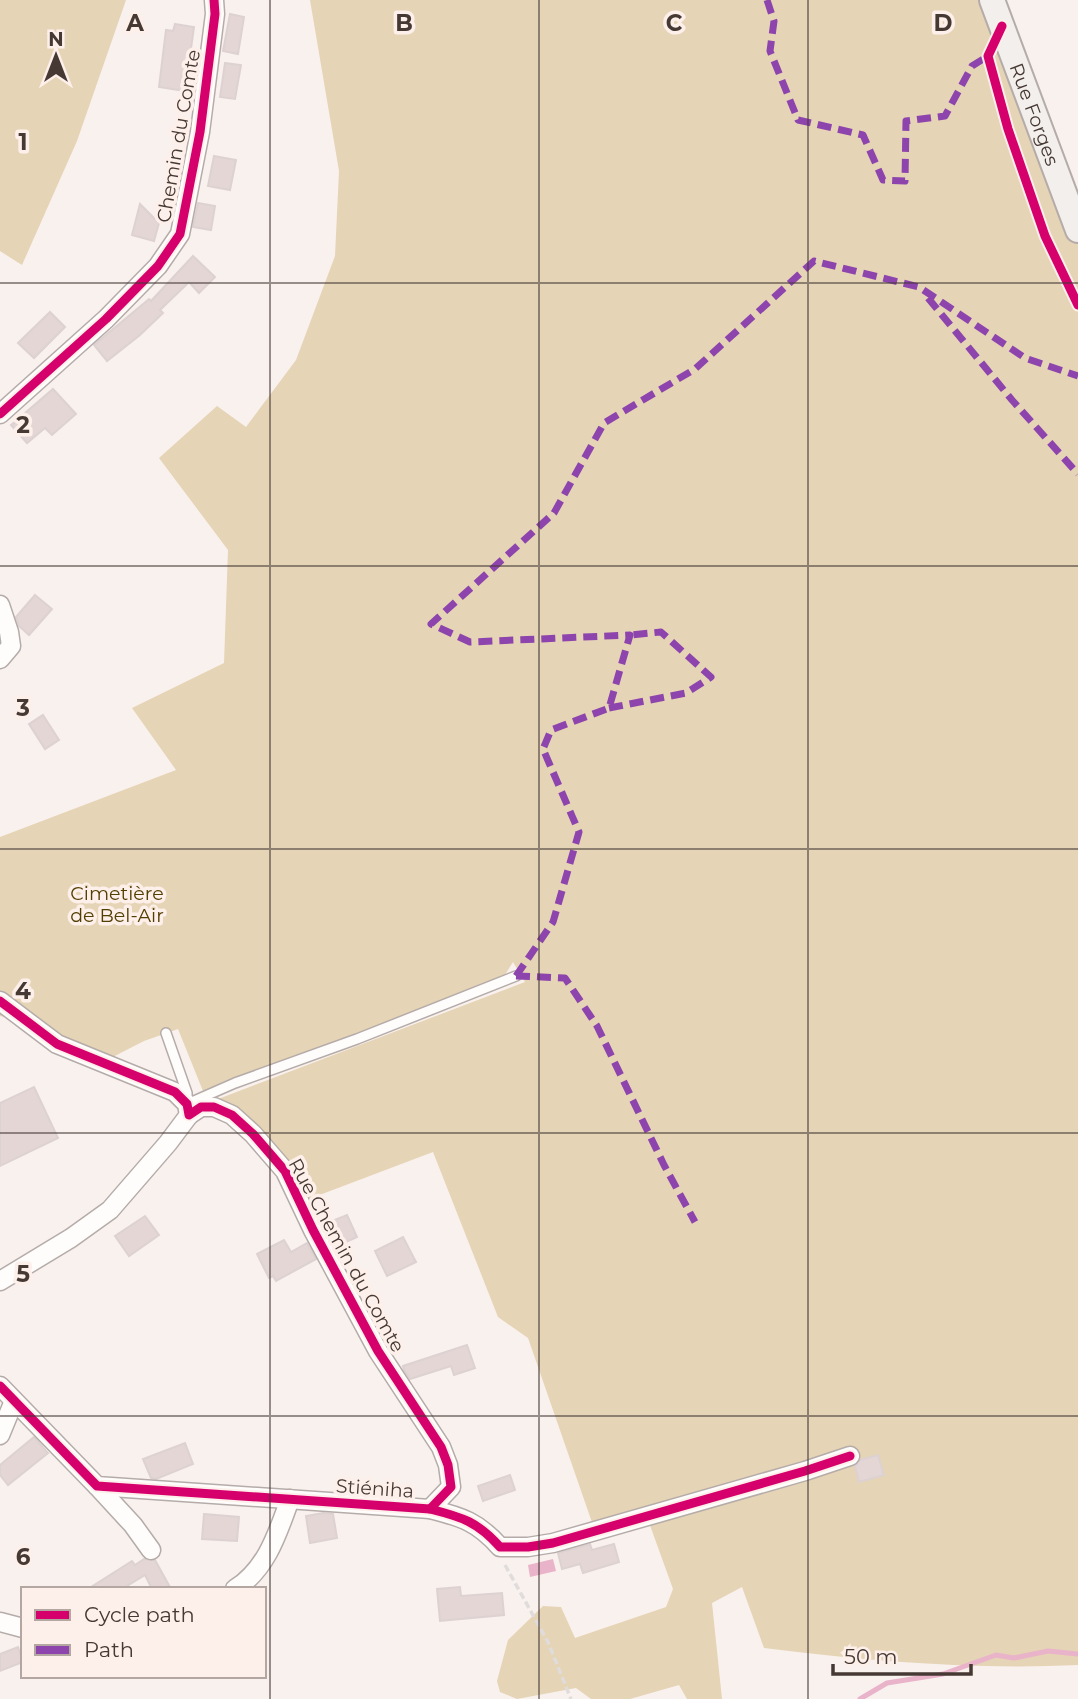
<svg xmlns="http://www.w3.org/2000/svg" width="1078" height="1699" viewBox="0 0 1078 1699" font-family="Montserrat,sans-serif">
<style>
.green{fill:#e5d4b5}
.water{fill:#e9b3ca}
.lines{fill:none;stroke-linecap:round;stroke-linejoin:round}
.stream{stroke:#e9b3ca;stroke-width:5}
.building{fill:#e3d6d5;stroke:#ddd2d1;stroke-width:2}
.lane-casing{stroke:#b5aca9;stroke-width:12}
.street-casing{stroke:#b5aca9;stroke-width:21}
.secondary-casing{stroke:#b5aca9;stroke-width:28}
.path{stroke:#dfdcdb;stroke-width:3.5;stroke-dasharray:7 3.5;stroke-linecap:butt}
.lane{stroke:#fefdfc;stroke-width:9}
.street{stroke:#fefdfc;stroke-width:18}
.secondary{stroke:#f3efec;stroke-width:24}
.quiet{stroke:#8e44ad;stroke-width:7;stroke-dasharray:14 7;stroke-linecap:butt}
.cycleway-casing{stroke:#fdefea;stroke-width:13}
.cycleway{stroke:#d6006c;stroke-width:9}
.grid{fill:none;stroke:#463934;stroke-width:2;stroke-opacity:0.55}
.labels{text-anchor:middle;stroke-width:7;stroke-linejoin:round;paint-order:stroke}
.street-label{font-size:19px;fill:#463934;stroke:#fdefea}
.park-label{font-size:19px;fill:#533e01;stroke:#fdefea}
.grid-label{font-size:23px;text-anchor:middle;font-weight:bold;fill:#463934;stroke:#fdefea;stroke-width:7;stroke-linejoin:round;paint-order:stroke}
</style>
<rect width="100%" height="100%" fill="#f9f1ee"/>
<g class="green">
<polygon points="0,0 126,0 77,141 22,265 0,251"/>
<path d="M310,0H992L1078,230V1665C974,1670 867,1661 764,1648L742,1587L712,1603L722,1699H687L679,1685L630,1699H591L576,1688L517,1699L500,1692L497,1681L508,1640L543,1606L561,1607L575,1638L666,1607L673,1589L647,1517L595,1531L528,1338L498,1317L433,1152L301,1202L213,1101L525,982L513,962L500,983L205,1096L178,1029L144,1041L101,1063L30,1023L0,1016V837L176,770L132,708L224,663L228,550L159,458L217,406L246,427L296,360L335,256L339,171Z"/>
</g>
<polygon class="water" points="553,1559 556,1571 530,1577 528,1565"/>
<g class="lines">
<polyline class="stream" points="860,1699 887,1683 943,1674 996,1655 1014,1658 1048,1651 1078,1654"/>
</g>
<g class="building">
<polygon points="230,14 244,17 238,54 223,51"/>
<polygon points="175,24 194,27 185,91 159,87 166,30 173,31"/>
<polygon points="225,63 241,65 235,99 220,97"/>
<polygon points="214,156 236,160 230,190 208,186"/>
<polygon points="198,203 215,206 211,230 193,227"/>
<polygon points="140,204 159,223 154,241 132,235"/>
<polygon points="193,256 215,277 199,293 189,282 160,310 163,313 140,335 107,361 94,345 149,299 151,301"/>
<polygon points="50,312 65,327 34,358 18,343"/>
<polygon points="53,389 76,414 52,435 45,428 27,443 11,425"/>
<polygon points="35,595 52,609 29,635 19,626 16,617"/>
<polygon points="43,715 59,740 45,749 29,724"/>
<polygon points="34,1087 58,1138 0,1166 0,1103"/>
<polygon points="347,1215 357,1237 335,1247 327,1233 335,1230 332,1221"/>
<polygon points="145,1216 159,1235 129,1256 115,1236"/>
<polygon points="403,1237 416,1262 387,1276 375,1251"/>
<polygon points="284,1240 291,1252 307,1243 316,1259 276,1281 273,1276 269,1278 257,1254"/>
<polygon points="467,1345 475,1368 454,1375 451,1366 410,1379 404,1370 403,1366"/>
<polygon points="34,1437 48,1453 8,1485 0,1475 0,1465"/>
<polygon points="185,1443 193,1464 156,1479 151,1478 143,1459"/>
<polygon points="878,1455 884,1475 859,1482 855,1466 860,1460"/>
<polygon points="510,1475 515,1490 483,1501 478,1486"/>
<polygon points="323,1513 333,1514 337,1538 310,1543 306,1516"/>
<polygon points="204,1514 239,1517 237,1541 202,1539"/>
<polygon points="590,1544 592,1550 614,1544 619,1562 583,1573 580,1564 562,1569 558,1553"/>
<polygon points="144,1559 155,1560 171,1589 152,1589 145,1575 122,1589 88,1589 132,1561 135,1565"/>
<polygon points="460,1587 461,1596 502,1593 504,1615 440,1621 437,1589"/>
<polygon points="18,1647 23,1662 0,1671 0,1654"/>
</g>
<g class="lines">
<g class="lane-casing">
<polyline id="lane" points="166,1033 187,1093 187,1104 235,1083 357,1039 516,976"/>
</g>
<g class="street-casing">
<g id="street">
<polyline points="0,414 106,319 158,266 180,234 200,132 215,14 214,0"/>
<polyline points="0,605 9,632 11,646 0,659"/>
<polyline points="0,1001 57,1044 175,1092 187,1104 189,1115 201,1107 214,1107 232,1115 253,1134 285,1171 313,1230 378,1351 441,1447 448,1465 451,1487 430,1509"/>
<polyline points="0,1281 71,1238 110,1210 168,1143 189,1115"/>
<path d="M0,1386L97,1486L430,1509C462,1517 478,1522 500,1547H528L553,1543L805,1471L850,1456"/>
<polyline points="0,1435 14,1401"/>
<polyline points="97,1486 133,1525 151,1550"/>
<path d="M235,1589C267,1569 278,1532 290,1499"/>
<polyline points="0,1622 23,1628"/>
</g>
</g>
<g class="secondary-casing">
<g id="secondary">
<path id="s1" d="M992,0L1078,230"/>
</g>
</g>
<polyline class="path" points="505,1565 548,1642 571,1699"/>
<use href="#lane" class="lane"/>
<use href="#street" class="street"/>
<use href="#secondary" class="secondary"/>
<g class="quiet">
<polyline points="767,0 774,21 770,51 798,120 863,135 883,180 905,181 906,121 945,116 972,66 988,56"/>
<polyline points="928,298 1012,400 1078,474"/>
<polyline points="609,708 686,693 711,677 661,632 630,635"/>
<polyline points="516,976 553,922 579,832 543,749 551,730 609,708 630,635 470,642 431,624 554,513 604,423 695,369 814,261 919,287 1025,358 1078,376"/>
<polyline points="516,976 565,978 597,1026 664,1165 695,1222"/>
</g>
<g class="cycleway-casing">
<g id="cycleway">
<polyline points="1002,26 988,56 1008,129 1045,236 1078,305"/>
<polyline points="0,414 106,319 158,266 180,234 200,132 215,14 214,0"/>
<polyline points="0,1001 57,1044 175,1092 187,1104 189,1115 201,1107 214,1107 232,1115 253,1134 285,1171 313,1230 378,1351 441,1447 448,1465 451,1487 430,1509"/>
<path d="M0,1386L97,1486L430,1509C462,1517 478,1522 500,1547H528L553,1543L805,1471L850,1456"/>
</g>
</g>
<use href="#cycleway" class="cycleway"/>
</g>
<path class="grid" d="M270,0V1699M539,0V1699M808,0V1699M0,283H1078M0,566H1078M0,849H1078M0,1133H1078M0,1416H1078"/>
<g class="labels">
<g class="street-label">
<text dy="7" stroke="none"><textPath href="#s1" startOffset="122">Rue Forges</textPath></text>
<text transform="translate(178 136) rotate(-80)" y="7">Chemin du Comte</text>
<text transform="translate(347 1255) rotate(61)" y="7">Rue Chemin du Comte</text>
<text transform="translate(375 1488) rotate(4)" y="7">Stiéniha</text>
</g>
<g class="park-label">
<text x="117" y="900">Cimetière<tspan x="117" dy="22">de Bel-Air</tspan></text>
</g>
</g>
<g class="grid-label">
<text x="135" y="31">A</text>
<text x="404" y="31">B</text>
<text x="674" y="31">C</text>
<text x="943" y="31">D</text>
<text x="23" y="150">1</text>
<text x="23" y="433">2</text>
<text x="23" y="716">3</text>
<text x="23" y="999">4</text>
<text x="23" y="1282">5</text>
<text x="23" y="1565">6</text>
</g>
<rect x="21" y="1587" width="245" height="91" fill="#fdefea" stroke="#b4a6a1" stroke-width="2"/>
<rect x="35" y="1610" width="35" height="10" fill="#d6006c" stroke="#b4a6a1" stroke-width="2"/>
<text x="84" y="1622" font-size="21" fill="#463934">Cycle path</text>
<rect x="35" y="1645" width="35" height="10" fill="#8e44ad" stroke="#b4a6a1" stroke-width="2"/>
<text x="84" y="1657" font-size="21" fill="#463934">Path</text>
<g transform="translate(56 56)" stroke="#fdefea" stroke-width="5" paint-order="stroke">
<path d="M0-5L12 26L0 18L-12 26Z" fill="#463934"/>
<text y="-10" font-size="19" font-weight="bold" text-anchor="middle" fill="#463934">N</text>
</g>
<path d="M833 1664v10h138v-10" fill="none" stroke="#463934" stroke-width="3.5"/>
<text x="844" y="1664" font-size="21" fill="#463934" stroke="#fdefea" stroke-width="5" paint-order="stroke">50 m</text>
</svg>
